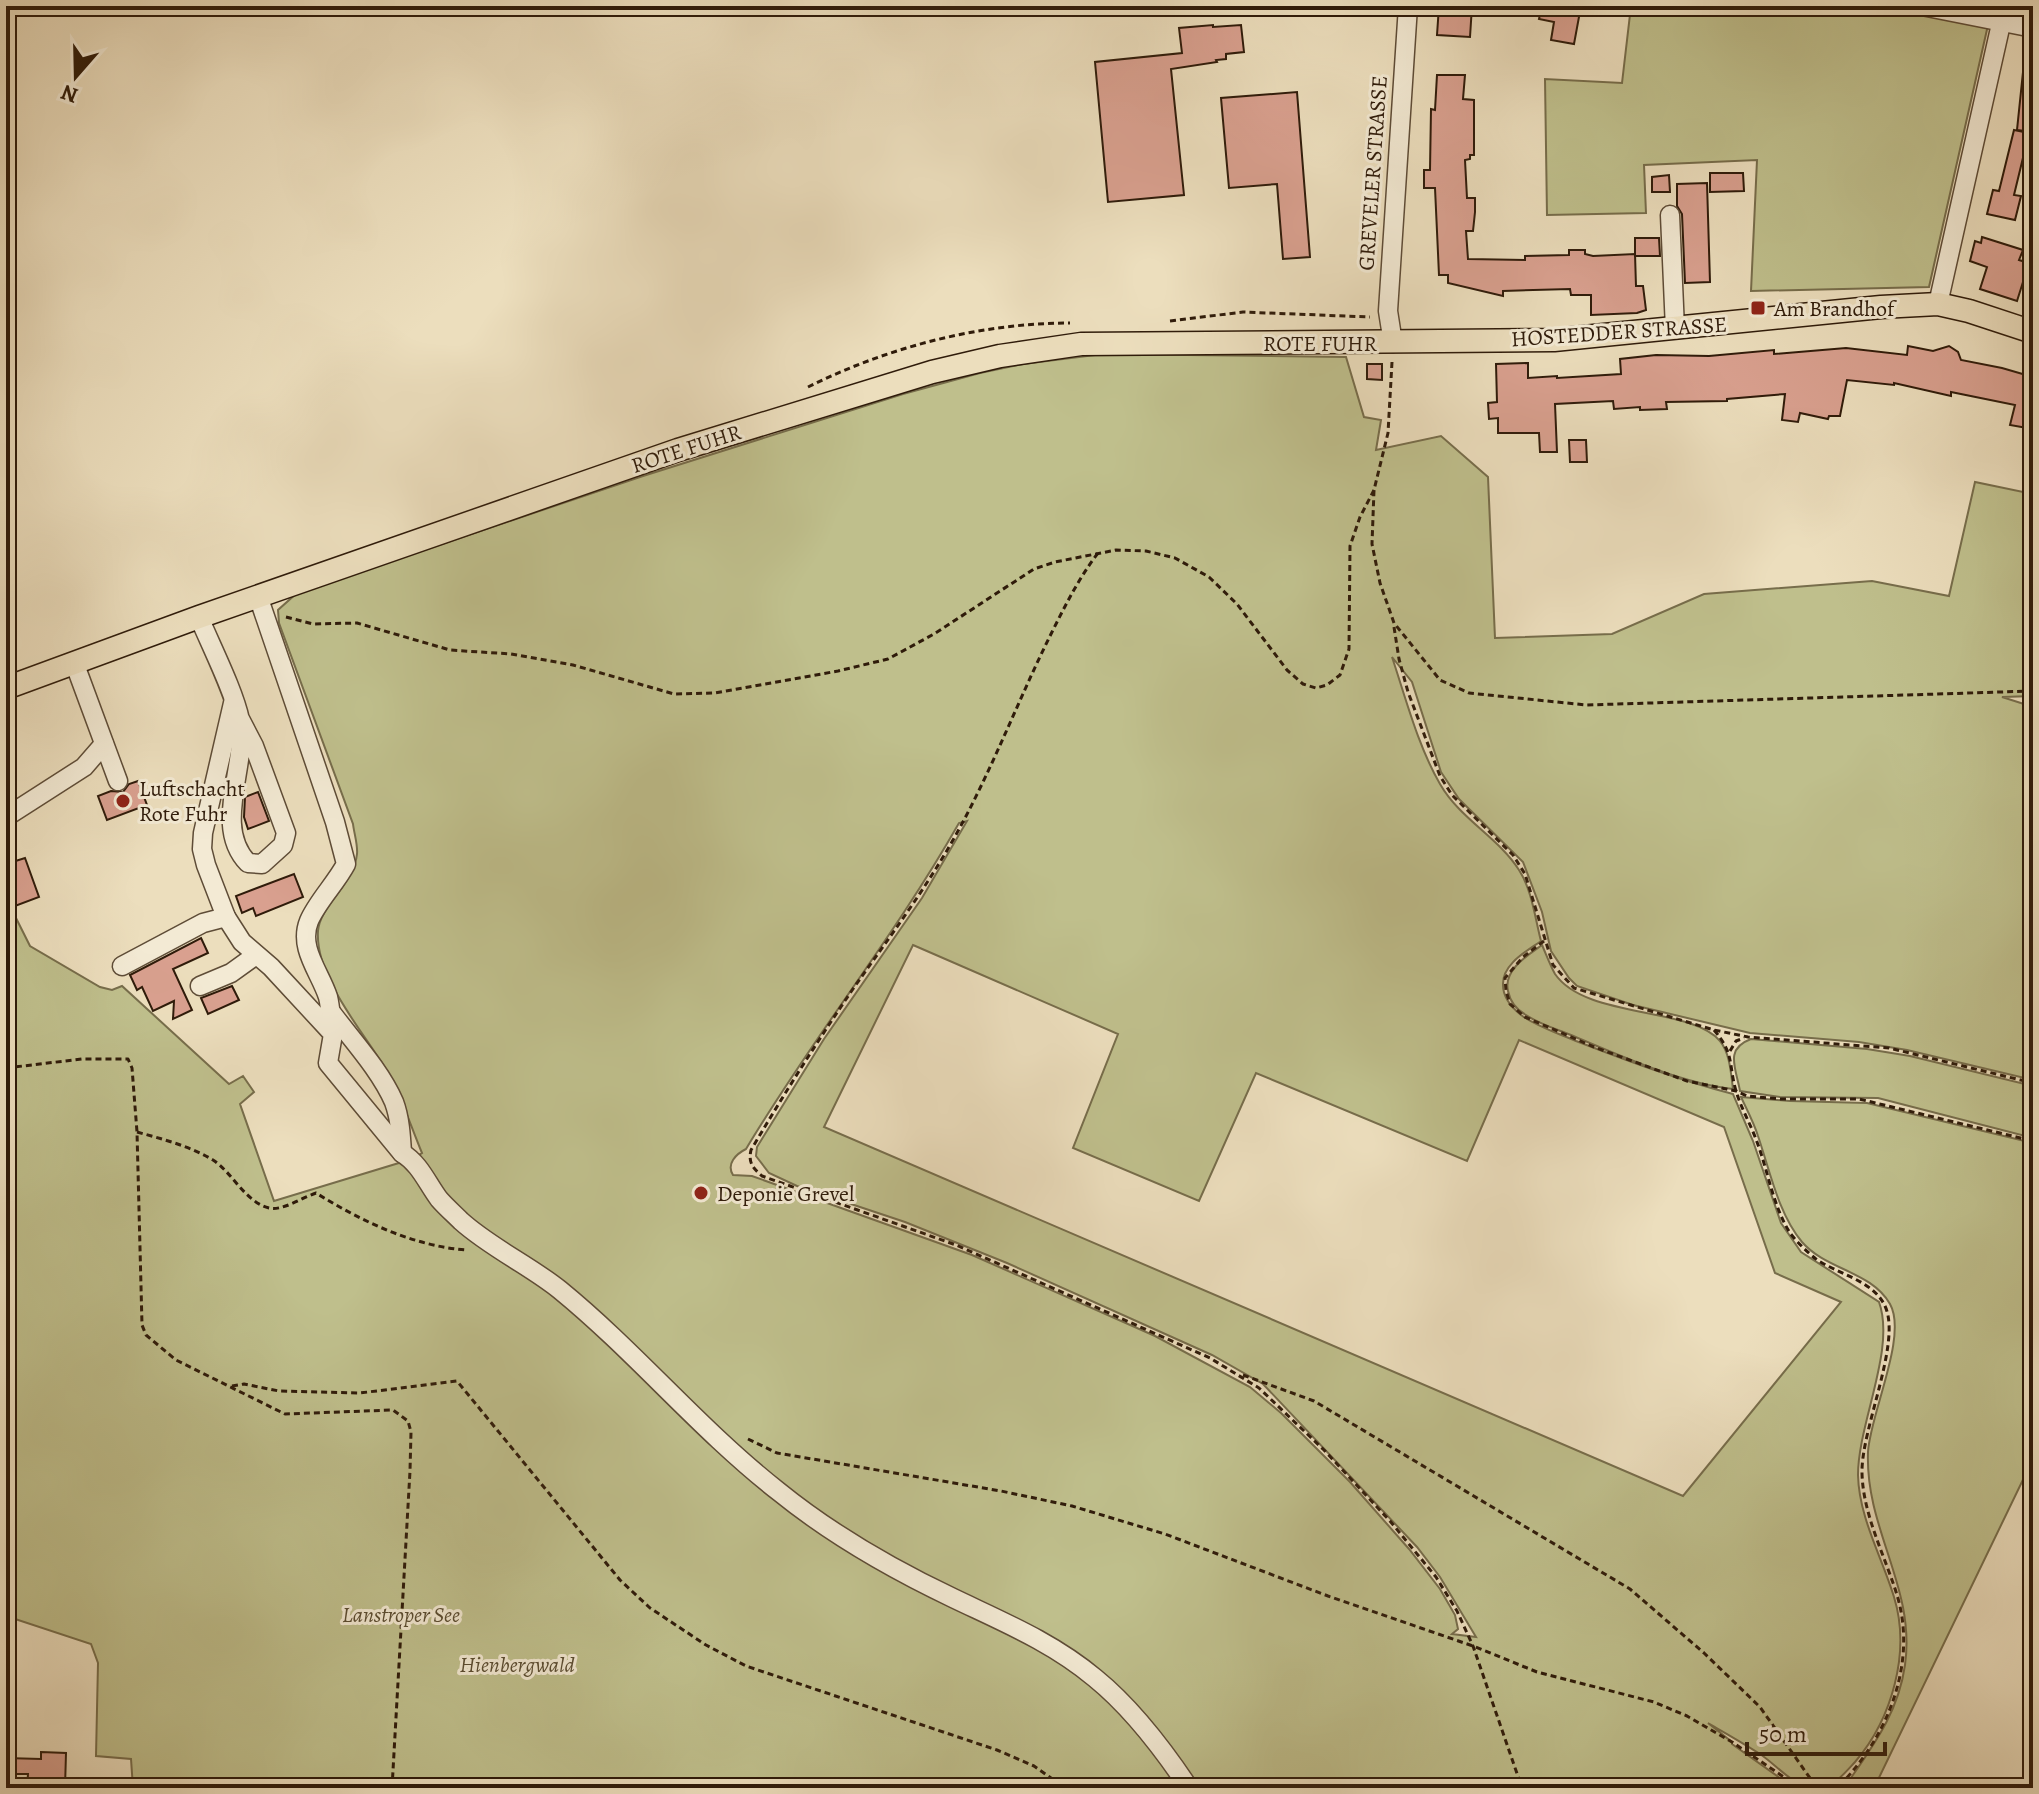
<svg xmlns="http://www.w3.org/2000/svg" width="2039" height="1794" viewBox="0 0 2039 1794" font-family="Alegreya,serif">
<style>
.green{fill:#bfbf8c;stroke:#776d4b;stroke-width:2;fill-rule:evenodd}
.building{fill:#d9a08f;stroke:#2f1b0a;stroke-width:2}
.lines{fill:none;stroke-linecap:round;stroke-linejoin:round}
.minor-casing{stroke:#5e4c37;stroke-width:21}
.major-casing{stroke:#2f1b0a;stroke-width:25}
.path{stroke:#2f1b0a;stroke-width:3;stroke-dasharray:6 4;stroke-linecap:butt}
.minor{stroke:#f3ead4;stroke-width:18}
.major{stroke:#ecdebd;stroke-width:22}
.poi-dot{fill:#8f2418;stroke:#f3ead4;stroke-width:3}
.labels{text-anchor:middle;stroke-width:6;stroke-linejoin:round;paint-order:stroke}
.street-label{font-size:22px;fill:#2f1b0a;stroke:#f3ead4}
.poi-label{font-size:22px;fill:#2f1b0a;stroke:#f3ead4;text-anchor:start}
.park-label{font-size:22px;font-style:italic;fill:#5a4c31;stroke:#f3ead4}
</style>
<rect width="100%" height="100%" fill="#ecdebd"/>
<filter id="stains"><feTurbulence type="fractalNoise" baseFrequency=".0025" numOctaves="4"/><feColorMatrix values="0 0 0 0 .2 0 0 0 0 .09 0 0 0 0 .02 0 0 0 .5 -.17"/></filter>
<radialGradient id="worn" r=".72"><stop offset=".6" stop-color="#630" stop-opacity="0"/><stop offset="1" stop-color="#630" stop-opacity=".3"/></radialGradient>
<g class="green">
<polygon points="1631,6 1903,6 1988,25 1929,287 1751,291 1757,160 1644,165 1646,213 1547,215 1545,79 1622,83"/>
<path d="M1103,354L1346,357L1364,417L1381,420L1376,450L1441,436L1488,477L1495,638L1612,634L1704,594L1872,581L1949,596L1975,482L2033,494V696L2002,697L2024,704V710H2033V1080L1907,1050L1859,1042L1750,1033L1633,1005L1577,986L1569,978L1551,951L1542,912L1523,862L1459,799L1441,772L1412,682L1392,657C1406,699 1418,746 1440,784C1460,819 1498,837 1519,870C1532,890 1535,918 1541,941C1527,951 1502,964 1503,985C1503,998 1511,1007 1521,1015C1537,1027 1558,1033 1576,1041C1628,1061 1679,1080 1733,1094L1753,1141L1781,1223L1801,1252L1879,1302C1896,1349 1858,1423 1858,1475C1859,1518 1882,1557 1894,1597C1911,1652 1892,1719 1855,1762C1843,1775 1830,1792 1810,1788C1792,1784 1775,1764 1760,1754C1743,1743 1725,1733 1708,1723L1732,1742V1744L1794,1788H133L131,1759L96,1756L98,1663L91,1644L6,1616V898L30,946L100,987L112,990L122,986L229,1084L243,1076L254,1092L240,1104L274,1201L412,1159L422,1153C410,1124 401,1095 385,1068C362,1030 315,977 318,931C320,905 354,884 357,854C358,845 354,833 353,824L279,623L278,610L297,593L643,476L903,394L980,373L1023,364ZM967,821L922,898L824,1039L757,1147L756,1156L769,1173L797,1186L905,1222L1007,1263L1212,1355L1263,1384L1417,1547L1440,1577L1476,1637L1452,1634L1458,1629L1455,1615L1440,1589L1409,1549L1350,1482L1281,1413L1250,1387L1155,1336L972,1255L752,1176L733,1175C726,1164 736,1154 746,1149C813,1037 895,936 959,823ZM913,945L1118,1034L1073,1148L1199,1201L1256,1073L1467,1161L1519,1040L1724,1127L1775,1273L1841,1302L1683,1496L824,1127Z"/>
<path d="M1542,945C1546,954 1550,965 1555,974C1586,1019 1690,1006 1720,1041C1730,1053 1731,1074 1733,1089C1683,1084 1618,1055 1571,1035C1556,1029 1539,1024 1526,1015C1517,1010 1510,1001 1508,991C1503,970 1528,955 1542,945Z"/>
<path d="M1751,1039L1867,1049L1910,1056L2033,1086V1138L1878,1098L1780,1097L1740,1091C1736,1068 1724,1049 1751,1039Z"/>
<path d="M1741,1097L1790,1101L1867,1103L2033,1143V1459L1874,1788H1844C1871,1748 1898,1715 1905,1665C1916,1587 1865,1530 1868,1452C1870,1414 1908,1336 1890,1304C1871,1271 1826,1270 1802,1242C1778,1213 1770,1171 1758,1136C1754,1123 1747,1110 1741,1097Z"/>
</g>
<g class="building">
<polygon points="1439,6 1472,6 1470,37 1437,35"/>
<polygon points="1542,6 1581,6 1574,44 1551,40 1554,22 1539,19"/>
<polygon points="1213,25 1213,27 1241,25 1244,52 1226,54 1226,59 1216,60 1217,62 1171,69 1184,195 1108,202 1095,62 1182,53 1179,28"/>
<polygon points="2023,72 2033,73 2033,132 2017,130"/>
<polygon points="1437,75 1465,75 1463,99 1474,100 1474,155 1470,155 1470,159 1465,160 1467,198 1475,198 1475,212 1473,231 1466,231 1468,259 1525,260 1525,256 1569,255 1569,250 1585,250 1585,254 1593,256 1635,254 1636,286 1643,286 1646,310 1637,313 1591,315 1591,295 1571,295 1570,289 1503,291 1503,296 1448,283 1448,275 1439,275 1435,188 1424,188 1424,170 1430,170 1431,109 1435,110"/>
<polygon points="1297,92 1310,257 1283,259 1277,184 1229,188 1221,98"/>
<polygon points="2014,130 2029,133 2014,195 2021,196 2015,220 1987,214 1993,190 1999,191"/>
<polygon points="1710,173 1743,173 1744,191 1710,192"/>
<polygon points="1669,175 1670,192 1652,192 1652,177"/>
<polygon points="1707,183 1710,282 1685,283 1682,214 1677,206 1677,184"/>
<polygon points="1982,237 2023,250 2019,260 2029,263 2017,301 1980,289 1987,267 1970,261 1975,241 1981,243"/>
<polygon points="1635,238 1659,238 1660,256 1635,256"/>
<polygon points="1908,346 1933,351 1949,346 1958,352 1961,360 2002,368 2033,377 2033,429 2010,425 2015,405 1951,392 1951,396 1894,383 1894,385 1847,380 1840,416 1829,416 1828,419 1800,413 1798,422 1782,420 1785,394 1727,399 1727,401 1666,402 1667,409 1640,410 1640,407 1614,409 1613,401 1555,404 1557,452 1540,452 1539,433 1498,433 1498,418 1489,419 1488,403 1497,402 1496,364 1528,363 1528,378 1557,376 1557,378 1621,374 1620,359 1656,355 1709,356 1774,350 1774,354 1846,348 1907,355"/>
<polygon points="1367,364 1382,364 1382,380 1367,379"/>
<polygon points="1569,440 1586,440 1587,462 1570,462"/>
<polygon points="138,781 147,805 107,820 98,796 111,791 123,792 129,784"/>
<polygon points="258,792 269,821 248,829 244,817 245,797"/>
<polygon points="25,858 39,897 15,906 6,882 6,864"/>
<polygon points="294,874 303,897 256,916 253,908 242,913 236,896"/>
<polygon points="201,938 208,953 173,969 192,1010 173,1019 174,1001 153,1011 142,987 137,990 130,975"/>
<polygon points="232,986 239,1000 208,1014 201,998"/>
<polygon points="41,1752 66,1753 65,1788 27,1788 28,1774 6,1774 6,1758 41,1759"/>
</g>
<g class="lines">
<g class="minor-casing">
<g id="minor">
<polyline points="1922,6 2033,28"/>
<polyline points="1670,215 1675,329"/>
<polyline points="1938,304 2005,6"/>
<polyline points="1393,343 1388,311 1408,6"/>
<path d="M258,596L335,822L346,864C336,883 317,902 309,921C298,948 320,972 328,997C331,1009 331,1022 333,1034"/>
<path d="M199,617C211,646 234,691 240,720C248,765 212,826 248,863L262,864L283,845L286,833L254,746L240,719"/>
<polyline points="74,662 118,781"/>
<path d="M233,703L203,833L202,849L206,865L226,917L242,942L271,967L333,1034L328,1063L402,1153C420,1164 427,1183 439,1199C446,1207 454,1214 461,1221C491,1248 529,1265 560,1290C637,1353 700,1430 778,1491C831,1534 892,1569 953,1598C1003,1622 1052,1642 1095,1678C1132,1708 1163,1749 1189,1788"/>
<polyline points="6,817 84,767 104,744"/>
<polyline points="122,966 203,923 226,917"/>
<polyline points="200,986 231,973 256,955"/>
<path d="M331,1012C352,1040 380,1070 394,1102C400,1118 401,1136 402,1153"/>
</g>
</g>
<g class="major-casing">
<polyline id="major" points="6,688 199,617 678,450 932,372 1000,356 1081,344 1554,340 1881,307 1938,304 1969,311 2033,332"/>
</g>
<g class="path">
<polyline points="1170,321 1243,312 1370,317"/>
<polyline points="1392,362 1388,433 1374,490 1372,544 1380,583 1394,623 1440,680 1469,693 1586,705 2033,691"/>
<path d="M808,387C888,347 981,323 1070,323"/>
<path d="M1098,553C1079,578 1066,604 1052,632C1018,700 991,773 953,840C924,891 889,938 855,986C818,1040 784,1094 751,1150C748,1163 753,1168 762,1176L956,1245L1210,1358L1259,1388L1324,1450L1390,1521L1436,1577L1457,1611L1473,1646L1522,1788"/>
<polyline points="286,617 313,624 357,623 450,650 511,654 573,665 674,694 715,693 838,671 888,659 934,634 1034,569 1055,562 1116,550 1146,551 1175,558 1209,577 1237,604 1287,670 1303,684 1316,688 1327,685 1340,675 1349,649 1350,546 1360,517 1374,490"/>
<polyline points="1394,627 1399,659 1408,692 1440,776 1452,795 1513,855 1525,874 1553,965 1574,988 1714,1030 1748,1037 1889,1048 2033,1083"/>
<polyline points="1544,941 1523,957 1505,978 1506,991 1510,1004 1525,1017 1594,1047 1687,1081 1736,1091 1747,1096 1781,1099 1859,1099 2033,1141"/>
<path d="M1714,1030C1735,1055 1728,1063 1736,1091C1741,1108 1751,1125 1757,1142C1768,1171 1773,1206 1790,1233C1796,1241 1808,1253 1816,1259C1837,1274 1873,1280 1885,1306C1902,1342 1861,1429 1862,1473C1863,1515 1885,1556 1897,1595C1918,1664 1887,1739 1837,1788"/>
<polyline points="1730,1051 1736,1041 1744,1038"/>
<polyline points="6,1068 82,1059 128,1059 132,1068 137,1132 142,1325 146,1335 176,1360 285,1414 393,1410 408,1421 411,1432 410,1471 392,1788"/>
<path d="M137,1132C162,1139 190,1146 213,1160C232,1172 245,1202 269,1208C283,1211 301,1198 316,1193C361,1221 413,1246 466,1250"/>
<polyline points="1243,1375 1314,1401 1630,1589 1704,1653 1760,1707 1817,1788"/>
<polyline points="232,1386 244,1384 279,1391 360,1393 457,1381 620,1580 650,1608 706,1645 746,1666 997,1750 1034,1766 1065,1788"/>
<polyline points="748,1439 777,1453 1001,1491 1072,1506 1165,1534 1328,1596 1473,1646 1537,1672 1654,1702 1687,1716 1732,1742 1800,1788"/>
</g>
<use href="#minor" class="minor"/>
<use href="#major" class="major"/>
</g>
<g class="poi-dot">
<rect x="1750" y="300" width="16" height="16" rx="4"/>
<circle cx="123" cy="801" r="8"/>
<circle cx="701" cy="1193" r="8"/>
</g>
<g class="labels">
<g class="street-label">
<text transform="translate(1372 173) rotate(-86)" y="8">GREVELER STRASSE</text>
<text transform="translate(1619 331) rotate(-4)" y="8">HOSTEDDER STRASSE</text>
<text x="1320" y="351">ROTE FUHR</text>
<text transform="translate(686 448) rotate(-18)" y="8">ROTE FUHR</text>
</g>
<g class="poi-label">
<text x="1774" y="316">Am Brandhof</text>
<text x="139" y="796">Luftschacht<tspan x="139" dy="25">Rote Fuhr</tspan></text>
<text x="717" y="1201">Deponie Grevel</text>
</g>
<g class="park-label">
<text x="401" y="1622">Lanstroper See</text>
<text x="517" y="1672">Hienbergwald</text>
</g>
</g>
<rect width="2039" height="1794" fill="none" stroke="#ecdebd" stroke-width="32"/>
<rect x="8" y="8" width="2023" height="1778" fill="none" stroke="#2f1b0a" stroke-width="4"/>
<rect x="16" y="16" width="2007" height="1762" fill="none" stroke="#2f1b0a" stroke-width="2"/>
<g transform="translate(76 76) rotate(200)" stroke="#f3ead4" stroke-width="6" paint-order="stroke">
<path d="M0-6L14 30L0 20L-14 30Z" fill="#2f1b0a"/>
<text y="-12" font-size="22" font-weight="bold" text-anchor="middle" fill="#2f1b0a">N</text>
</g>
<path d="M1747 1742v12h138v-12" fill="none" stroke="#2f1b0a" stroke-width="4"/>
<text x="1759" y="1742" font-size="24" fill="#2f1b0a" stroke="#f3ead4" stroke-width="6" paint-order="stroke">50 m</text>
<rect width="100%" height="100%" filter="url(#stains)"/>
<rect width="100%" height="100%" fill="url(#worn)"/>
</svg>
